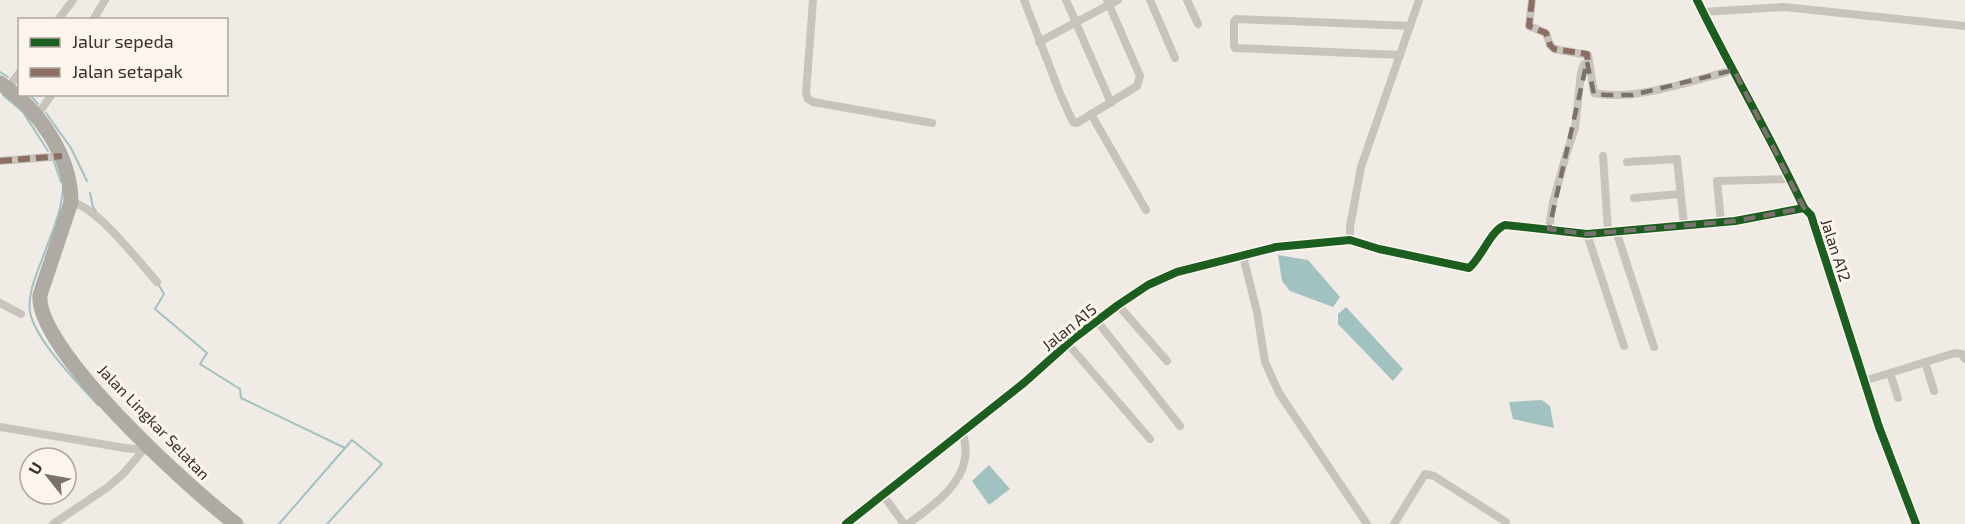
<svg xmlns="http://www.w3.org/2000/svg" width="1965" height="524" viewBox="0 0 1965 524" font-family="'Exo 2',sans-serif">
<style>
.water{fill:#a1c2c1}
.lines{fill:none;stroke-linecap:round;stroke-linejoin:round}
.stream{stroke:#a1c2c1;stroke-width:2}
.street{stroke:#c9c3be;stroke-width:8}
.highway{stroke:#afaaa4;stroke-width:15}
.quiet{stroke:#8d6e63;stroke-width:6;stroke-dasharray:12 6;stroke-linecap:butt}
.cycleway-casing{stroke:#fbf5ee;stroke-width:11}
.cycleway{stroke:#1b5e20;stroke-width:8}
.marked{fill:none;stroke:#7a716c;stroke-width:4.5;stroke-dasharray:12 8;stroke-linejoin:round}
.labels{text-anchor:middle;stroke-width:6;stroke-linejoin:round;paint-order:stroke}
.street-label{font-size:16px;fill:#3b302b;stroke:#fbf5ee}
</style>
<rect width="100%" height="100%" fill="#f0ebe5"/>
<g class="water">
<polygon points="1278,255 1308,260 1340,297 1333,307 1290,291 1282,281"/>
<polygon points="1346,307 1403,369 1393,381 1338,324 1338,314"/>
<polygon points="1542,400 1550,406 1554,428 1513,419 1509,402"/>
<polygon points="989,465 1010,489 989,505 972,481"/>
</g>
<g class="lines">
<g class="stream">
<polyline points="0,72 8,77"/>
<polyline points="18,85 20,86"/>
<polyline points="29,94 38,104"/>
<polyline points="3,95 23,112 48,151"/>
<polyline points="46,113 71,148 87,181"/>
<polyline points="53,159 61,182"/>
<path d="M63,187C62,211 52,232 44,254C38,271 27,293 30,312C35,340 78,383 98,405"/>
<polyline points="90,193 93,207 96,211"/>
<polyline points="158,284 164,294 155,309 207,353 200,364 240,389 241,398 345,448"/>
<polyline points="279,524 352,440 382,464 327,524"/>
</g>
<g class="street">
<polyline points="813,0 806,93 808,99 813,102 932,123"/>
<polyline points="1024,0 1061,96 1073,122 1077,123 1137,86 1140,76 1107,0"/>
<polyline points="1066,0 1111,103"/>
<polyline points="1150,0 1175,58"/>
<polyline points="1187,0 1198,24"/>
<path d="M1532,0L1529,26L1546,33L1550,45L1554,49L1588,55L1594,93C1633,102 1694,80 1734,70"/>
<path d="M1697,0C1731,70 1771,137 1804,208L1811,215L1879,427L1916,524"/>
<polyline points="1703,12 1784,7 1965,26"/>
<polyline points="58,20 73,0"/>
<polyline points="93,20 105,0"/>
<polyline points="1039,42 1118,0"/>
<polyline points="1400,55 1235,48 1234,46 1234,22 1236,19 1410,26"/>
<polyline points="8,88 20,72"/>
<polyline points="1091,114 1146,210"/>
<polyline points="36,117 52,94"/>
<polyline points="1603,156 1608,231"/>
<polyline points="0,161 62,156"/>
<polyline points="1627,162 1677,159 1684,225"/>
<polyline points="1634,198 1680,194"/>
<path d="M71,202C98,207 138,261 157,282"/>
<polyline points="1721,222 1717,181 1791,179"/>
<polyline points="1549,229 1553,202 1566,155 1575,128 1581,73 1584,64 1588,64"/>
<polyline points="1616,231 1654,347"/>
<polyline points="1587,234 1624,346"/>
<polyline points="1350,240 1350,227 1361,167 1419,0"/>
<polyline points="1243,256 1257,312 1265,362 1279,393 1367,524"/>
<polyline points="0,303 21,314"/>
<polyline points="1118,305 1167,361"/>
<polyline points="1097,321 1180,426"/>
<polyline points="1068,344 1150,439"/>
<polyline points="1925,362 1934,391"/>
<polyline points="1890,373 1898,398"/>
<polyline points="1864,381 1955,353 1962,354 1965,359"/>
<polyline points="0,427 125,448 143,450"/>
<polyline points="883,495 904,524"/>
<polyline points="53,524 108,487 124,473 145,448"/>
<path d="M846,524L1025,382L1073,339L1118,305L1148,285L1177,272L1276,247L1350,240L1379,249L1469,268C1482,257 1491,230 1505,225L1587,234L1735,221L1804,208"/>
<path d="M908,524C939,501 978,475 962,431"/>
<polyline points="1394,524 1425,474 1434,476 1506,522"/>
</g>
<path class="highway" d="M0,83C38,109 71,155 71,202L40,295C35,349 192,491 236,524"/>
<g class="quiet">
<polyline points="1532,0 1529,26 1546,33 1550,45 1554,49 1587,54 1588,64"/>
<polyline points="0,161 62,156"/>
</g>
<g class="cycleway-casing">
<g id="cycleway">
<path d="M1697,0C1731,70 1771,137 1804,208L1811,215L1879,427L1916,524"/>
<path d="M846,524L1025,382L1073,339L1118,305L1148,285L1177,272L1276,247L1350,240L1379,249L1469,268C1482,257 1491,230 1505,225L1587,234L1735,221L1804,208"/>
</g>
</g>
<use href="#cycleway" class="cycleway"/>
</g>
<path class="marked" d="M1587,62L1594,94L1606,95H1633L1734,70L1804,208L1735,221L1587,234L1549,229Z"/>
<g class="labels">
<g class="street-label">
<text transform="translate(1836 250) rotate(72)" y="6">Jalan A12</text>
<text transform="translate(1069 327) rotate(-39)" y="6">Jalan A15</text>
<text transform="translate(154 422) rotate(46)" y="6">Jalan Lingkar Selatan</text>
</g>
</g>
<rect x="18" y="18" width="210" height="78" fill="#fbf5ee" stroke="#aea6a0" stroke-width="1.5"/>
<rect x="30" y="38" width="30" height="9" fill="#1b5e20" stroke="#aea6a0" stroke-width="1.5"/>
<text x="72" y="48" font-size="18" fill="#3b302b">Jalur sepeda</text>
<rect x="30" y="68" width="30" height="9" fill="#8d6e63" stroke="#aea6a0" stroke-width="1.5"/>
<text x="72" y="78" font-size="18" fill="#3b302b">Jalan setapak</text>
<g transform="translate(48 476) rotate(301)"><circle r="28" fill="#fbf5ee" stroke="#aea6a0" stroke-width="1.5"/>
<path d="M0-4.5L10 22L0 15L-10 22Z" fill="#7a716c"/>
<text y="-9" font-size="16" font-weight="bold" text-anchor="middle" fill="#3b302b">U</text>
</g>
</svg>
